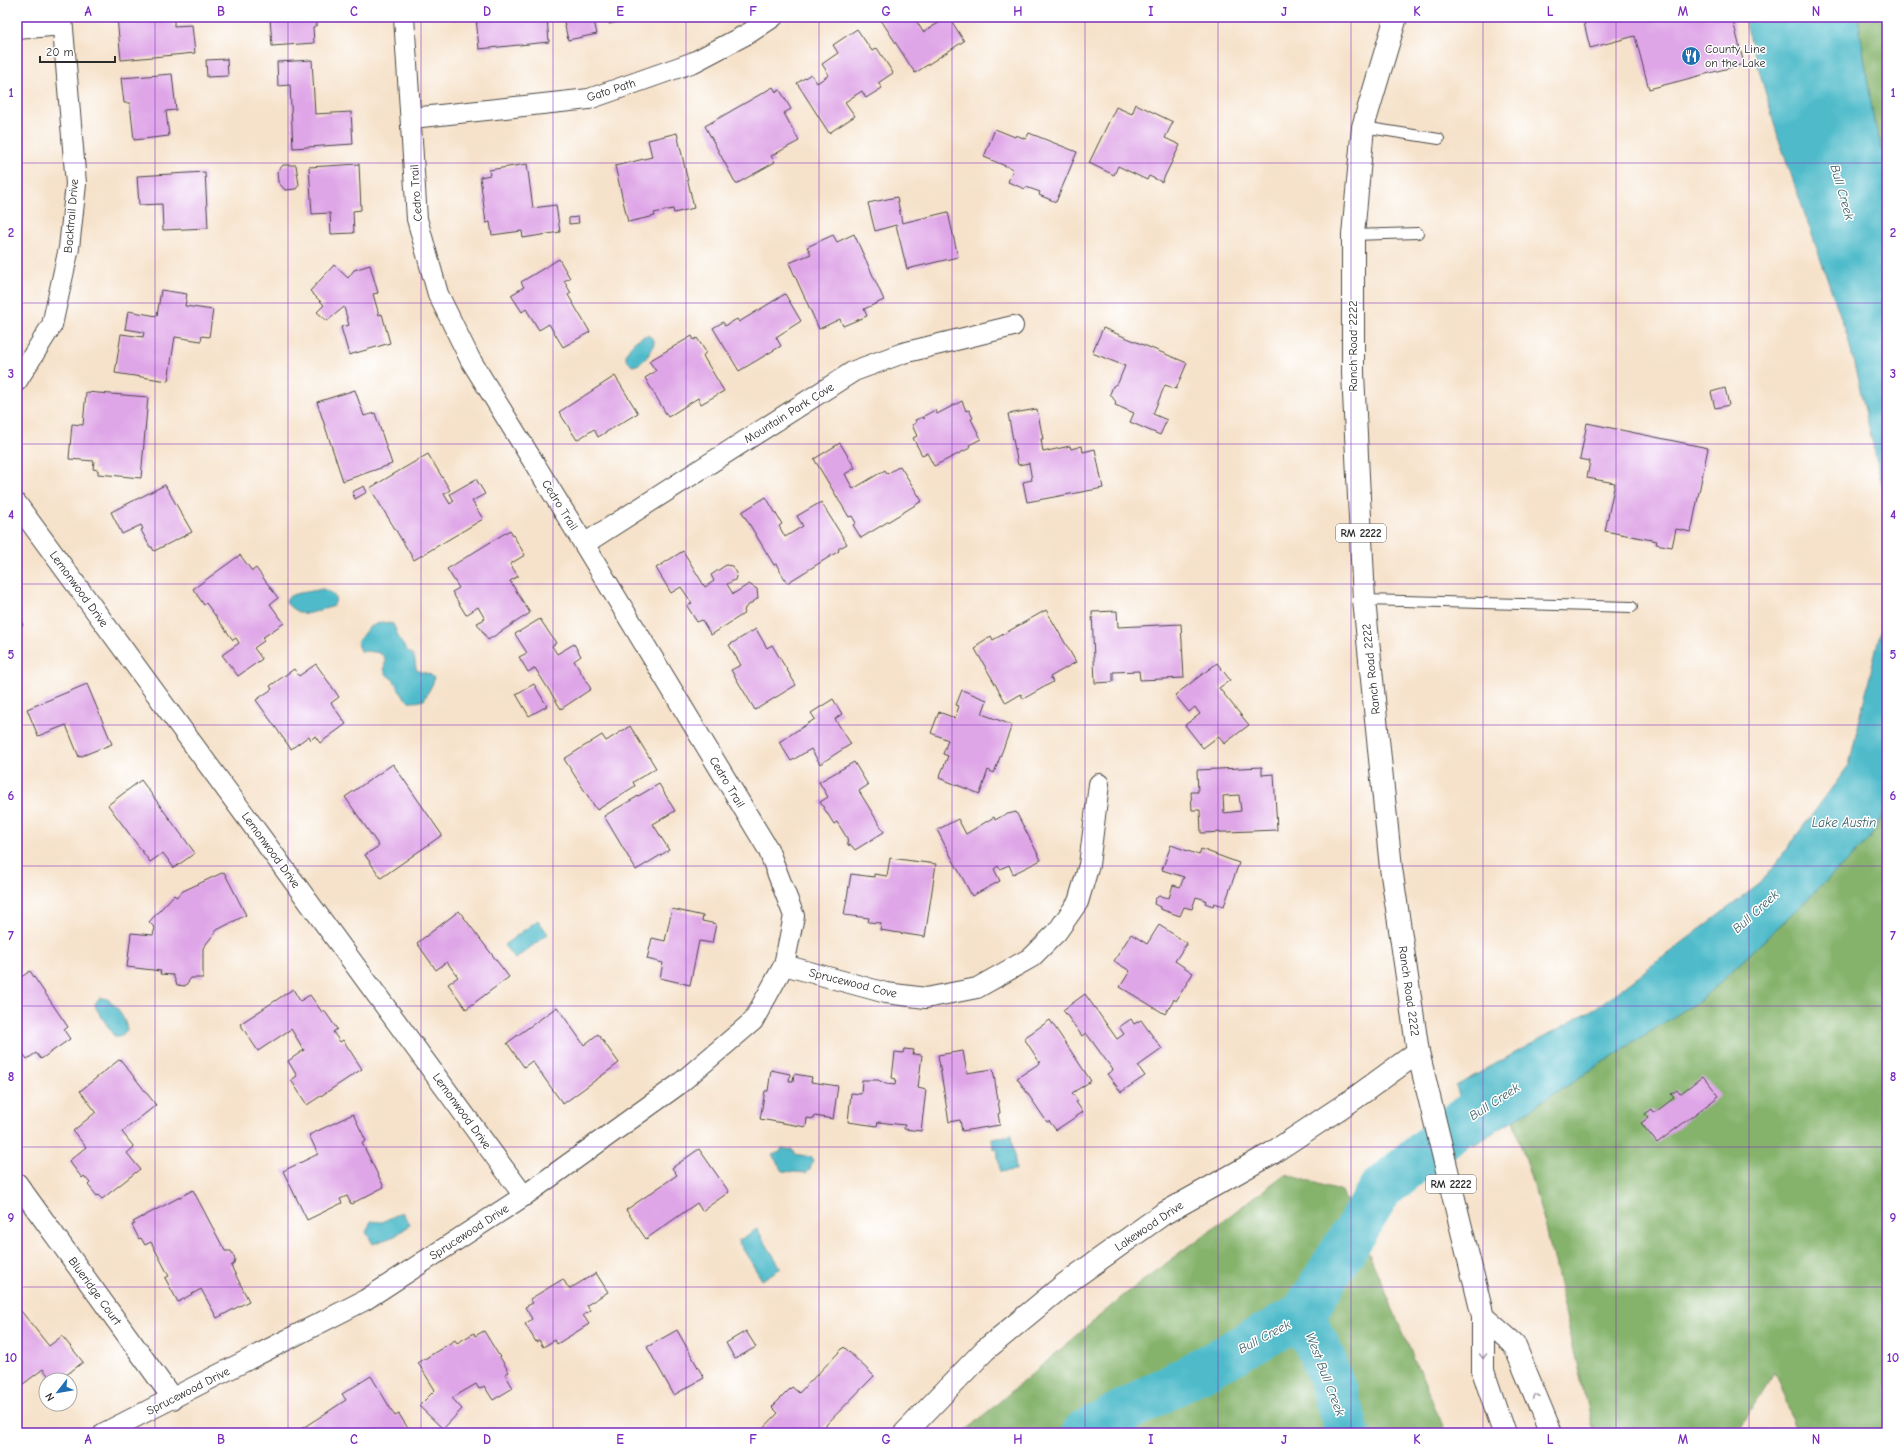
<svg xmlns="http://www.w3.org/2000/svg" width="1904" height="1450" viewBox="0 0 1904 1450" font-family="'Comic Neue',sans-serif">
<style>
.forest{fill:#85b36c;stroke:#586f4c}
.water{fill:#4fbbca;stroke:#3d737a}
.lines{fill:none;stroke-linecap:round;stroke-linejoin:round}
.river{stroke:#4fbbca;stroke-width:45}
.building{fill:#dfa6e7;fill-rule:evenodd}
.lane-casing{stroke:#494643;stroke-width:12}
.street-casing{stroke:#494643;stroke-width:22}
.secondary-casing{stroke:#494643;stroke-width:24}
.primary-casing{stroke:#494643;stroke-width:24}
.lane{stroke:#fff;stroke-width:10}
.street{stroke:#fff;stroke-width:20}
.secondary{stroke:#fff;stroke-width:22}
.primary{stroke:#fff;stroke-width:22}
.oneway{stroke:#a0a0a0}
.grid{fill:none;stroke:#7b2cbf;stroke-width:1;stroke-opacity:0.55}
.labels{text-anchor:middle;stroke-width:3;stroke-linejoin:round;paint-order:stroke}
.shield{fill:#fff;stroke:#6b6b6b;stroke-width:1}
.shield-label{font-size:11px;font-weight:bold;fill:#2b2b2b}
.poi-label{font-size:12px;fill:#2b2b2b;stroke:#fff;text-anchor:start}
.street-label{font-size:12px;fill:#2b2b2b;stroke:#fff}
.water-label{font-size:13px;font-style:italic;fill:#385d63;stroke:#fff}
.neatline{fill:none;stroke:#7b2cbf;stroke-width:1.5}
.grid-label{font-size:13px;text-anchor:middle;font-weight:bold;fill:#7b2cbf}
</style>
<rect width="100%" height="100%" fill="#fff"/>
<filter id="ink" filterUnits="userSpaceOnUse"><feTurbulence type="fractalNoise" baseFrequency=".025" numOctaves="2"/><feDisplacementMap in="SourceGraphic" scale="8" xChannelSelector="R" yChannelSelector="G"/><feConvolveMatrix kernelMatrix="1 2 1 2 8 2 1 2 1" color-interpolation-filters="sRGB"/></filter>
<filter id="wash" filterUnits="userSpaceOnUse"><feTurbulence type="fractalNoise" baseFrequency=".012" numOctaves="4" result="noise"/><feDisplacementMap in="SourceGraphic" scale="16" xChannelSelector="R" yChannelSelector="G"/><feGaussianBlur stdDeviation="0.9" result="paint"/><feColorMatrix in="noise" values="0 0 0 0 0 0 0 0 0 0 0 0 0 0 0 0 0 1.4 0 .05"/><feComposite in="paint" operator="in"/></filter>
<g filter="url(#wash)">
<rect width="100%" height="100%" fill="#f6e2ca"/>
<g class="forest">
<polygon points="1858,17 1887,17 1887,168 1873,116"/>
<polygon points="1887,805 1887,1433 1798,1433 1774,1372 1737,1433 1593,1433 1546,1228 1513,1120 1706,996 1869,840"/>
<polygon points="1285,1174 1342,1191 1446,1433 963,1433 1123,1296"/>
</g>
<g class="water">
<polygon points="1744,17 1858,17 1873,116 1887,168 1887,505 1848,338 1778,137"/>
<path d="M648,335L654,340C655,350 642,366 632,366L626,359C625,348 638,337 648,335Z"/>
<path d="M322,589C331,591 341,598 332,607C312,611 304,621 286,603L288,597C297,592 311,592 322,589Z"/>
<polygon points="1887,603 1887,805 1869,840 1706,996 1474,1145 1456,1086 1597,1007 1761,883 1849,765"/>
<path d="M381,622L393,624C397,631 398,639 403,645C412,659 414,648 416,669C421,674 429,671 434,678L433,683L424,700C404,707 403,694 394,681C392,678 387,676 385,672C383,667 386,664 385,659C382,650 368,652 361,651L357,642L368,628Z"/>
<polygon points="538,920 548,934 515,959 504,945"/>
<path d="M100,998C112,995 126,1019 127,1030L121,1036H114L96,1008L95,1003Z"/>
<polygon points="1012,1135 1016,1170 1000,1172 997,1148 993,1149 992,1138"/>
<polygon points="782,1148 793,1150 795,1154 811,1157 813,1160 810,1170 806,1173 783,1171 772,1155 780,1152"/>
<polygon points="402,1212 410,1225 395,1236 373,1244 366,1232 371,1221 382,1222"/>
<polygon points="757,1229 781,1268 762,1280 738,1241"/>
</g>
<g class="lines">
<g class="river">
<polyline points="1303,1315 1325,1363 1348,1433"/>
<polyline points="1084,1433 1303,1315 1381,1189 1466,1118 1518,1085"/>
</g>
</g>
<g id="blocks">
<g class="building">
<polygon points="117,17 174,17 174,26 192,25 195,53 121,60"/>
<polygon points="270,17 316,17 317,25 313,27 314,43 272,46"/>
<polygon points="451,17 472,17 473,18 451,20"/>
<polygon points="476,17 547,17 549,42 479,49"/>
<polygon points="563,17 593,17 597,34 568,40"/>
<polygon points="607,17 637,17 637,18 609,24"/>
<polygon points="885,17 914,17 923,32 949,17 964,41 915,73 881,20"/>
<polygon points="1608,17 1732,17 1744,64 1649,89 1635,36 1590,48 1584,23"/>
<polygon points="857,29 872,51 877,48 893,73 878,83 882,88 866,98 862,91 845,102 855,116 829,133 797,83 811,74 817,83 829,75 822,64 838,53 833,45"/>
<polygon points="227,59 228,76 207,77 206,60"/>
<polygon points="312,60 315,114 351,112 353,144 293,148 290,85 278,86 277,62"/>
<polygon points="172,74 176,110 166,111 169,136 134,140 130,103 124,103 121,78"/>
<polygon points="773,87 776,92 780,90 791,109 784,113 799,141 771,156 775,162 736,184 705,126"/>
<polygon points="1136,104 1173,122 1165,138 1180,145 1162,182 1149,176 1147,180 1118,166 1114,175 1089,163 1116,107 1132,114"/>
<polygon points="995,129 1015,137 1016,135 1026,139 1029,133 1077,152 1056,202 1039,195 1040,192 1026,187 1025,189 1008,182 1013,169 984,157"/>
<polygon points="677,133 694,208 674,213 673,209 654,213 655,216 628,222 615,166 652,157 648,140"/>
<polygon points="359,164 361,210 353,211 354,233 331,234 330,213 312,214 309,167"/>
<polygon points="527,164 533,208 556,205 560,232 523,238 522,231 492,235 490,222 486,223 480,177 490,175 489,170"/>
<polygon points="283,165 296,165 299,185 296,189 285,190 278,182 277,172"/>
<polygon points="205,172 208,228 163,230 162,204 139,205 137,176"/>
<polygon points="897,197 902,223 948,212 958,257 907,269 896,225 875,231 868,203"/>
<polygon points="578,217 579,223 569,224 569,218"/>
<polygon points="854,234 884,300 864,309 867,316 843,326 840,319 819,329 789,263 811,254 807,247 833,235 837,242"/>
<polygon points="559,259 570,278 564,281 571,293 568,295 590,332 563,347 549,324 539,330 526,309 522,312 511,295 524,287 521,282"/>
<polygon points="334,265 348,278 354,270 370,265 378,293 373,294 379,315 382,314 390,343 349,355 341,327 349,325 344,307 327,321 317,312 324,305 310,291"/>
<polygon points="161,290 187,294 185,306 213,310 209,337 202,336 201,341 175,337 168,381 115,373 121,334 143,337 144,332 125,329 128,311 157,316"/>
<polygon points="785,294 801,321 776,337 781,346 739,371 713,328 723,322 725,326 737,319 739,322"/>
<polygon points="1103,328 1187,363 1176,389 1165,385 1153,414 1167,420 1160,435 1130,422 1134,413 1115,405 1116,402 1110,394 1113,386 1118,383 1125,366 1092,353"/>
<polygon points="692,336 694,340 697,338 706,352 703,356 724,391 701,404 698,398 668,417 645,378 656,371 649,361"/>
<polygon points="615,376 638,413 598,437 594,429 577,440 559,412"/>
<polygon points="1725,388 1729,405 1715,408 1711,392"/>
<polygon points="355,390 364,416 375,413 392,464 343,481 317,402"/>
<polygon points="86,392 148,397 141,478 98,474 98,470 93,469 94,461 69,459 72,424 83,425"/>
<polygon points="962,401 966,411 969,410 973,418 971,419 981,439 969,445 970,448 934,466 927,453 922,455 913,438 917,436 912,425 916,423 915,420 923,417 924,419 924,416 935,410 937,414"/>
<polygon points="1037,409 1043,439 1041,439 1043,452 1070,446 1071,449 1082,446 1083,452 1095,449 1103,488 1027,502 1023,482 1032,480 1029,463 1018,465 1008,414"/>
<polygon points="1587,423 1708,448 1691,532 1676,529 1672,547 1656,544 1657,541 1605,531 1615,483 1587,478 1590,461 1580,459"/>
<polygon points="840,443 855,468 845,474 853,489 885,470 887,474 900,466 922,501 861,538 853,525 856,523 852,516 849,517 814,459"/>
<polygon points="428,454 450,490 444,494 450,504 454,501 450,494 476,479 485,494 472,501 483,519 414,560 370,488"/>
<polygon points="165,485 192,532 154,551 152,547 150,547 141,530 143,529 141,525 122,534 111,512"/>
<polygon points="364,486 367,492 355,499 352,492"/>
<polygon points="766,497 782,524 779,526 785,537 803,526 797,516 821,502 847,544 838,549 839,551 787,583 776,564 774,565 742,512"/>
<polygon points="510,530 525,555 510,564 518,576 510,581 530,613 488,640 477,623 485,619 478,607 466,615 452,592 459,588 447,569"/>
<polygon points="683,551 705,587 714,581 711,575 726,565 732,566 737,573 735,580 727,584 733,594 749,584 757,589 758,598 745,608 744,611 745,613 711,635 702,620 697,622 687,606 692,603 681,587 671,593 656,568"/>
<polygon points="240,555 252,571 256,568 278,598 270,604 284,623 262,638 264,641 254,648 262,659 238,676 222,655 239,643 236,638 233,640 206,603 204,605 193,589"/>
<polygon points="1046,610 1076,662 1050,677 1053,682 1023,699 1021,694 1006,703 975,649 978,647 977,645 991,636 993,640"/>
<polygon points="1117,611 1118,627 1181,624 1184,678 1140,680 1139,671 1113,672 1113,682 1095,683 1092,612"/>
<polygon points="17,612 23,625 17,628"/>
<polygon points="540,619 556,643 552,646 557,654 574,644 581,656 574,661 591,689 561,709 535,668 528,672 519,657 527,653 515,634"/>
<polygon points="756,629 767,648 772,645 796,685 755,710 731,670 741,665 729,645"/>
<polygon points="1217,663 1230,680 1219,688 1249,725 1224,744 1219,736 1203,748 1185,725 1200,714 1195,707 1189,712 1175,695"/>
<polygon points="316,664 339,697 331,703 346,724 320,743 315,736 311,740 309,736 291,749 256,700 272,689 270,686 294,669 299,676"/>
<polygon points="87,684 112,744 79,757 66,725 38,736 27,709"/>
<polygon points="534,684 547,706 529,716 516,694"/>
<polygon points="962,690 987,700 982,714 1012,725 994,773 988,770 980,794 939,778 948,756 943,754 948,740 931,733 939,712 955,718 959,706 956,705"/>
<polygon points="833,699 842,714 835,719 851,744 820,764 811,749 791,761 779,742 815,719 811,713"/>
<polygon points="630,726 656,768 633,782 635,786 597,810 564,759 602,735 606,741"/>
<polygon points="854,762 868,785 859,791 884,832 855,850 852,846 848,845 847,838 837,822 834,824 820,802 828,797 819,782"/>
<polygon points="393,764 442,835 381,878 365,855 379,846 345,797"/>
<path d="M1262,767V775L1274,774L1277,830L1201,833L1200,810H1192L1191,792H1198L1197,770ZM1239,795L1241,811L1224,813L1223,796Z"/>
<polygon points="141,780 195,853 174,868 163,853 150,862 108,805"/>
<polygon points="659,784 675,811 653,824 669,850 636,870 604,816"/>
<polygon points="1016,812 1041,860 1013,874 1009,865 1000,869 998,866 994,869 1000,881 972,896 937,830 958,819 966,834 994,817 995,820 1004,815"/>
<polygon points="1171,845 1199,855 1201,849 1239,863 1224,906 1214,903 1213,906 1205,903 1206,900 1196,897 1192,909 1184,907 1180,916 1160,909 1160,907 1154,904 1155,899 1159,896 1169,898 1173,885 1180,887 1184,877 1162,870"/>
<polygon points="890,858 936,864 925,937 880,930 881,923 868,922 869,918 844,915 851,874 874,877 874,874 887,876"/>
<polygon points="224,872 246,915 217,930 203,948 203,978 191,978 185,986 177,985 173,975 160,974 161,971 127,967 131,933 153,935 155,928 149,922 174,895 176,897 183,891"/>
<polygon points="672,909 703,916 702,921 716,924 712,943 699,941 690,985 660,978 663,963 647,959 652,938 665,941"/>
<polygon points="459,911 509,977 466,1009 448,984 458,977 447,962 436,970 417,943"/>
<polygon points="1159,925 1187,943 1175,961 1193,973 1176,1001 1174,999 1165,1014 1120,987 1130,971 1114,961 1131,934 1147,944"/>
<polygon points="30,971 68,1027 64,1030 70,1039 41,1059 36,1053 27,1059 17,1045 17,1032 19,1031 17,1028 17,980"/>
<polygon points="293,989 300,1001 310,995 322,1012 324,1010 337,1029 333,1032 340,1042 343,1040 362,1069 307,1105 291,1080 297,1076 288,1061 304,1050 291,1029 258,1051 240,1024"/>
<polygon points="1085,994 1117,1039 1124,1034 1119,1027 1131,1019 1134,1024 1141,1020 1162,1049 1138,1066 1145,1076 1121,1092 1107,1074 1113,1070 1086,1033 1082,1036 1063,1010"/>
<polygon points="557,1007 584,1045 598,1034 619,1063 563,1104 532,1061 524,1067 507,1043"/>
<polygon points="1050,1020 1091,1081 1072,1093 1078,1101 1076,1102 1083,1112 1056,1130 1049,1121 1047,1122 1017,1078 1040,1063 1024,1038"/>
<polygon points="904,1049 914,1050 913,1054 922,1055 918,1088 926,1090 921,1131 904,1129 905,1125 878,1122 877,1126 848,1122 851,1093 861,1094 862,1080 878,1080 886,1084 895,1085 896,1079 892,1078 895,1052 903,1053"/>
<polygon points="963,1051 967,1073 993,1069 1000,1113 998,1114 1000,1125 962,1131 960,1120 949,1122 938,1055"/>
<polygon points="120,1059 156,1105 122,1132 134,1147 127,1153 140,1169 102,1199 98,1195 97,1196 88,1185 90,1183 84,1176 82,1178 69,1161 86,1147 73,1131 96,1112 80,1091"/>
<polygon points="771,1070 790,1074 789,1081 793,1081 794,1074 812,1077 811,1082 838,1086 833,1119 815,1116 814,1119 807,1118 806,1127 760,1119 765,1091 768,1091"/>
<polygon points="1703,1076 1719,1096 1657,1143 1641,1123 1648,1118 1645,1114 1652,1109 1654,1113 1674,1098 1671,1094 1677,1090 1680,1094"/>
<polygon points="353,1114 366,1141 362,1143 384,1187 351,1204 347,1196 340,1199 342,1203 307,1220 283,1171 318,1154 309,1135"/>
<polygon points="699,1149 729,1192 702,1211 697,1203 646,1239 626,1210 677,1175 672,1168"/>
<polygon points="193,1190 225,1251 231,1251 235,1259 234,1264 231,1266 249,1301 217,1318 201,1289 178,1302 165,1278 169,1276 151,1242 145,1245 141,1238 139,1239 132,1225 135,1224 133,1222"/>
<polygon points="596,1273 608,1292 587,1305 590,1311 583,1315 589,1324 557,1344 555,1340 543,1347 539,1340 536,1342 525,1324 532,1319 525,1307 533,1303 530,1299 563,1279 569,1289"/>
<polygon points="17,1306 49,1346 62,1336 83,1362 60,1380 52,1380 43,1369 18,1388"/>
<polygon points="677,1330 704,1378 674,1395 647,1347"/>
<polygon points="484,1331 509,1372 505,1374 513,1388 493,1400 484,1386 479,1389 476,1384 452,1398 462,1409 443,1429 419,1406 435,1390 418,1363 455,1340 457,1343 474,1333 475,1336"/>
<polygon points="746,1331 756,1347 735,1359 726,1343"/>
<polygon points="844,1347 874,1376 818,1433 759,1433 778,1413 772,1407 792,1387 799,1393"/>
<polygon points="371,1376 395,1416 399,1414 411,1433 295,1433 346,1400 342,1394"/>
</g>
</g>
</g>
<g filter="url(#ink)">
<use href="#blocks" fill-opacity="0" stroke="#494643" stroke-width="1"/>
<g class="lines">
<g class="lane-casing">
<g id="lane">
<polyline points="1363,127 1439,139"/>
<polyline points="1353,235 1418,233"/>
<polyline points="1364,600 1632,607"/>
</g>
</g>
<g class="street-casing">
<g id="street">
<polyline points="17,29 62,25"/>
<polyline points="412,118 589,99 694,62 749,33 773,17"/>
<polyline points="17,381 52,325 69,248 76,184 62,17"/>
<polyline points="17,504 524,1196"/>
<polyline points="584,544 854,371 903,353 1013,326"/>
<polyline points="784,965 886,993 926,998 977,988 1032,957 1057,932 1078,902 1089,865 1099,784"/>
<polyline points="17,1183 173,1399"/>
<polyline points="104,1433 365,1300 524,1196 678,1085 753,1021 784,965 794,916 768,849 584,544 470,359 438,294 417,219 404,17"/>
</g>
</g>
<g class="secondary-casing">
<polyline id="secondary" points="905,1433 985,1350 1065,1284 1163,1214 1272,1153 1355,1098 1418,1052"/>
</g>
<g class="primary-casing">
<g id="primary">
<polyline points="1396,17 1363,127 1353,235 1353,373 1364,600 1391,868 1418,1052 1483,1317 1483,1371 1504,1433"/>
<polyline points="1483,1317 1514,1344 1551,1433"/>
</g>
</g>
<use href="#lane" class="lane"/>
<use href="#street" class="street"/>
<use href="#secondary" class="secondary"/>
<use href="#primary" class="primary"/>
</g>
<defs><path id="oneway-chevron" d="M-2-3.5L2.5 0L-2 3.5" fill="none" stroke-width="1.6" stroke-linecap="round" stroke-linejoin="round"/></defs>
<g class="oneway">
<use href="#oneway-chevron" transform="translate(1483 1356) rotate(90)"/>
<use href="#oneway-chevron" transform="translate(1536 1397) rotate(-113)"/>
</g>
</g>
<path class="grid" d="M155,17V1433M288,17V1433M421,17V1433M553,17V1433M686,17V1433M819,17V1433M952,17V1433M1085,17V1433M1218,17V1433M1351,17V1433M1483,17V1433M1616,17V1433M1749,17V1433M17,163H1887M17,303H1887M17,444H1887M17,584H1887M17,725H1887M17,866H1887M17,1006H1887M17,1147H1887M17,1287H1887"/>
<defs>
<g id="restaurant-disc" transform="scale(1)"><circle r="9.5" fill="#1f6fb2" stroke="#fff"/><path d="M-5-6h1v4h1v-4h1v4h1v-4h1v5L-1.5 .5V6h-2V.5L-5-1ZM5-6V6H3V1.5H1.5Q1.5-4 5-6Z" fill="#fff"/></g>
</defs>
<g fill-rule="evenodd">
<use href="#restaurant-disc" x="1691" y="56"/>
</g>
<g class="labels">
<g class="shield">
<rect x="1336" y="524" width="50" height="18" rx="3"/>
<rect x="1426" y="1175" width="50" height="18" rx="3"/>
</g>
<g class="shield-label">
<text x="1361" y="537">RM 2222</text>
<text x="1451" y="1188">RM 2222</text>
</g>
<g class="poi-label">
<text x="1705" y="53">County Line<tspan x="1705" dy="14">on the Lake</tspan></text>
</g>
<g class="street-label">
<text transform="translate(611 90) rotate(-18)" y="4">Gato Path</text>
<text transform="translate(416 193) rotate(-94)" y="4">Cedro Trail</text>
<text transform="translate(71 216) rotate(-85)" y="4">Backtrail Drive</text>
<text transform="translate(1353 346) rotate(-90)" y="4">Ranch Road 2222</text>
<text transform="translate(789 413) rotate(-32)" y="4">Mountain Park Cove</text>
<text transform="translate(560 505) rotate(58)" y="4">Cedro Trail</text>
<text transform="translate(79 589) rotate(54)" y="4">Lemonwood Drive</text>
<text transform="translate(1371 669) rotate(-96)" y="4">Ranch Road 2222</text>
<text transform="translate(727 782) rotate(59)" y="4">Cedro Trail</text>
<text transform="translate(271 850) rotate(54)" y="4">Lemonwood Drive</text>
<text transform="translate(853 983) rotate(14)" y="4">Sprucewood Cove</text>
<text transform="translate(1409 991) rotate(82)" y="4">Ranch Road 2222</text>
<text transform="translate(462 1111) rotate(54)" y="4">Lemonwood Drive</text>
<text transform="translate(1149 1226) rotate(-34)" y="4">Lakewood Drive</text>
<text transform="translate(469 1232) rotate(-33)" y="4">Sprucewood Drive</text>
<text transform="translate(95 1291) rotate(54)" y="4">Blueridge Court</text>
<text transform="translate(188 1391) rotate(-27)" y="4">Sprucewood Drive</text>
</g>
<g class="water-label">
<text transform="translate(1843 192) rotate(74)" y="5">Bull Creek</text>
<text x="1844" y="827">Lake Austin</text>
<text transform="translate(1755 911) rotate(-42)" y="5">Bull Creek</text>
<text transform="translate(1494 1101) rotate(-33)" y="5">Bull Creek</text>
<text transform="translate(1264 1336) rotate(-28)" y="5">Bull Creek</text>
<text transform="translate(1326 1374) rotate(69)" y="5">West Bull Creek</text>
</g>
</g>
<rect width="1904" height="1450" fill="none" stroke="#fff" stroke-width="44"/>
<g transform="translate(58 1392) rotate(239)"><circle r="19" fill="#ffffff" stroke="#aaaaaa"/>
<path d="M0-3L7 15L0 10L-7 15Z" fill="#1f6fb2"/>
<text y="-6" font-size="11" font-weight="bold" text-anchor="middle" fill="#2b2b2b">N</text>
</g>
<path d="M40 56v6h75v-6" fill="none" stroke="#2b2b2b" stroke-width="2"/>
<text x="46" y="56" font-size="12" fill="#2b2b2b" stroke="#ffffff" stroke-width="3" paint-order="stroke">20 m</text>
<rect x="22" y="22" width="1860" height="1406" class="neatline"/>
<g class="grid-label">
<text x="88" y="16">A</text>
<text x="221" y="16">B</text>
<text x="354" y="16">C</text>
<text x="487" y="16">D</text>
<text x="620" y="16">E</text>
<text x="753" y="16">F</text>
<text x="886" y="16">G</text>
<text x="1018" y="16">H</text>
<text x="1151" y="16">I</text>
<text x="1284" y="16">J</text>
<text x="1417" y="16">K</text>
<text x="1550" y="16">L</text>
<text x="1683" y="16">M</text>
<text x="1816" y="16">N</text>
<text x="11" y="97">1</text>
<text x="1893" y="97">1</text>
<text x="11" y="237">2</text>
<text x="1893" y="237">2</text>
<text x="11" y="378">3</text>
<text x="1893" y="378">3</text>
<text x="11" y="519">4</text>
<text x="1893" y="519">4</text>
<text x="11" y="659">5</text>
<text x="1893" y="659">5</text>
<text x="11" y="800">6</text>
<text x="1893" y="800">6</text>
<text x="11" y="940">7</text>
<text x="1893" y="940">7</text>
<text x="11" y="1081">8</text>
<text x="1893" y="1081">8</text>
<text x="11" y="1222">9</text>
<text x="1893" y="1222">9</text>
<text x="11" y="1362">10</text>
<text x="1893" y="1362">10</text>
<text x="88" y="1444">A</text>
<text x="221" y="1444">B</text>
<text x="354" y="1444">C</text>
<text x="487" y="1444">D</text>
<text x="620" y="1444">E</text>
<text x="753" y="1444">F</text>
<text x="886" y="1444">G</text>
<text x="1018" y="1444">H</text>
<text x="1151" y="1444">I</text>
<text x="1284" y="1444">J</text>
<text x="1417" y="1444">K</text>
<text x="1550" y="1444">L</text>
<text x="1683" y="1444">M</text>
<text x="1816" y="1444">N</text>
</g>
</svg>
